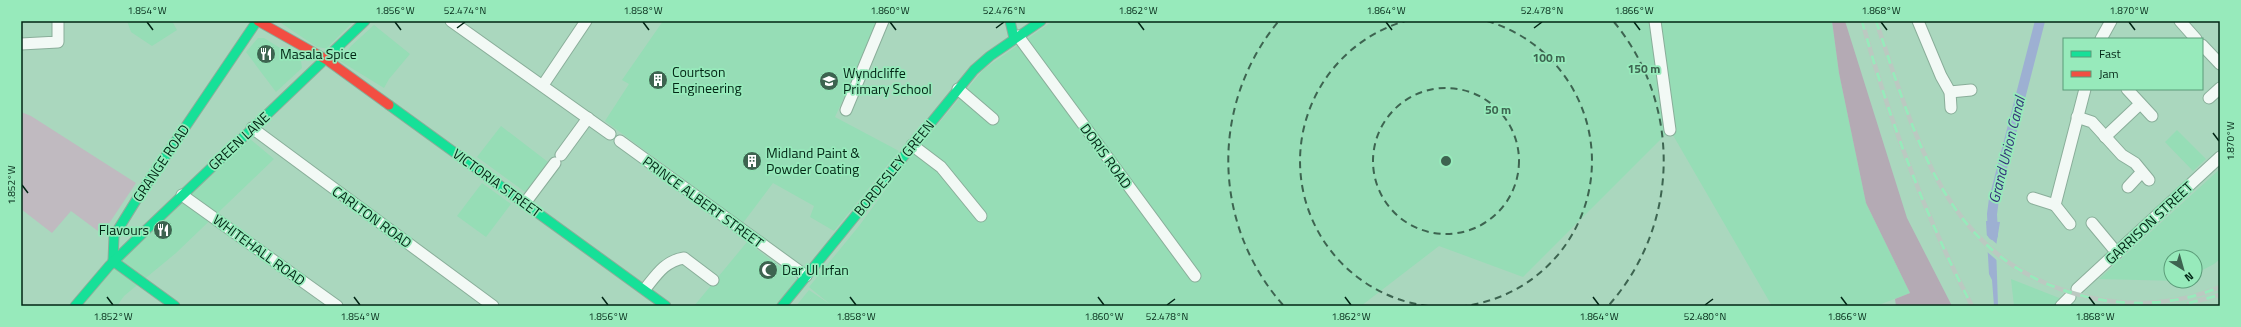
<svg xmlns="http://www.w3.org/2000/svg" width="2241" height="327" viewBox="0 0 2241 327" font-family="'Titillium Web',sans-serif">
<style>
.built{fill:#96ddb6}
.green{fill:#c0bac0}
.forest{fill:#b4aab4}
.water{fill:#9db0d2}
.pier{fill:#aad7be}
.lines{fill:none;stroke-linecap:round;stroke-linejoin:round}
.canal{stroke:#9db0d2;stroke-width:10}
.street-casing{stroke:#8aae9a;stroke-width:13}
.fast-casing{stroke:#8aae9a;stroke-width:11}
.jam-casing{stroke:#8aae9a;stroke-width:11}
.street{stroke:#f2f9f5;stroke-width:11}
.fast{stroke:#16e098;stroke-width:9}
.jam{stroke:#f24e42;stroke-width:9}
.rail-casing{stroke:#bbc9c1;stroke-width:4.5}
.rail{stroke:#97eabb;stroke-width:3;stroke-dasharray:9;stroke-linecap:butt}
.ticks{fill:none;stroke:#022615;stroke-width:1.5}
.ring{fill:none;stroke:#3d6450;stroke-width:2;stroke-dasharray:7 5}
.labels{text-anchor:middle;stroke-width:3.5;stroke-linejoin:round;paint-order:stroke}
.poi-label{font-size:14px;fill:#022615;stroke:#97eabb;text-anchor:start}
.street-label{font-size:14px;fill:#022615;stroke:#97eabb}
.water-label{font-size:15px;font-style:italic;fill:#34357a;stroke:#97eabb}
.centre{fill:#3d6450;stroke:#97eabb;stroke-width:2}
.ring-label{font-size:12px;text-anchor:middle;font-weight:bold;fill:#3d6450;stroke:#97eabb;stroke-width:3.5;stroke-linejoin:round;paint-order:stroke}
.neatline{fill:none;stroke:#022615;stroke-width:1.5}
.ticks-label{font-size:10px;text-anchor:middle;fill:#022615}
</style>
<rect width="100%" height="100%" fill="#aad7be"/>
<g class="built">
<polygon points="127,21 172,21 177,30 152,46 131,32"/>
<polygon points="278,21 354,21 327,48 323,48 317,47"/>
<polygon points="663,21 875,21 878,23 835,117 899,151 834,231 810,217 814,206 773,183 743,223 605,121 629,84 622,80"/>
<polygon points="1053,21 1832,21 1839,73 1866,203 1910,293 1876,306 1772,306 1670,130 1523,277 1439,246 1361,306 796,306 809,290 831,305 809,287 859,226 903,166 984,69"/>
<polygon points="374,25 410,54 389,79 384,88 340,61 351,46"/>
<polygon points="258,38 264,38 301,61 302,68 276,92 246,52"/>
<polygon points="501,126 548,162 525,192 477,157"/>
<polygon points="2177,130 2206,159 2193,171 2165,142"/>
<polygon points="249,138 274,159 176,253 124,296 117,306 82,306 124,253"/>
<polygon points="2220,169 2220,259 2214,264 2195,274 2195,257 2171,257 2171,281 2179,281 2099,279"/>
<polygon points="482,183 511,204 486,237 457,216"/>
<polygon points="747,242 799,281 778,306 694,306"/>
<polygon points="2011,279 2077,305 2083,306 2014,306"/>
</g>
<polygon class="green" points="21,112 31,116 136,183 102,234 71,211 52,233 21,209"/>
<polygon class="forest" points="1832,21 1845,21 1907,218 1952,306 1896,306 1895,299 1910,293 1866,203 1839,73"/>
<polygon class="water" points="1986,221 2000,222 1996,246 1998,306 1994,306 1992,280 1989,274"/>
<polygon class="pier" points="1984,233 1998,245 2000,263 1985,250"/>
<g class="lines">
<polyline class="canal" points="1993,235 1992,214 1994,199 2040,21"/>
<g class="street-casing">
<g id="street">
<polyline points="451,21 610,134"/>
<polyline points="1655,21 1670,130"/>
<polyline points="1918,21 1941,76 1950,92 1951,108"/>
<polyline points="2180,21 2196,39"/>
<polyline points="1018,36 1195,276"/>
<polyline points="2101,39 2111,21"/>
<polyline points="21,44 58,42 58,21"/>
<polyline points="2202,45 2220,64"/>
<polyline points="543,85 586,21"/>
<polyline points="958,89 993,119"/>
<polyline points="2127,89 2152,116"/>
<polyline points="1950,92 1971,90"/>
<polyline points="2209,98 2220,88"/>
<polyline points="846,110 883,21"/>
<polyline points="2077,117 2092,122 2122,155 2135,163 2149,180"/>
<polyline points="252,128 493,306"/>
<polyline points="2105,137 2140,104"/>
<polyline points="620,141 806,276"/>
<polyline points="912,145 941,167 981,216"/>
<polyline points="561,155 588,118"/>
<polyline points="2128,187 2141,173"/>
<polyline points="182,195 337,306"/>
<polyline points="2033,198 2055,205"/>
<polyline points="525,203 555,163"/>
<polyline points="2055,205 2085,89"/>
<polyline points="2055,205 2070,224"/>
<polyline points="2092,223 2117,253"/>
<path d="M645,289C657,274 665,261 684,258L713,280"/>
<polyline points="2077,289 2220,157"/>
<polyline points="2061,306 2070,297"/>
</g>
</g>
<g class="fast-casing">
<g id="fast">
<polyline points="1010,21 1014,38"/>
<polyline points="389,105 666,306"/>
<polyline points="113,261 114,236 140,194 257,21"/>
<polyline points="113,261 175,306"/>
<polyline points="75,306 109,266 146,230 365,21"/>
<polyline points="782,306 974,70 990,56 1041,21"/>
</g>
</g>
<g class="jam-casing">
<polyline id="jam" points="258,21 327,60 389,105"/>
</g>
<use href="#street" class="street"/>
<use href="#fast" class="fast"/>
<use href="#jam" class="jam"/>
<g class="rail-casing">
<g id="rail">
<path d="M1862,21C1889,119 1925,216 1972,306"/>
<path d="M1876,21C1918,144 1947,266 2092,298C2134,307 2180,304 2220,287"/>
<polyline points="2189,303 2220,295"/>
</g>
</g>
<use href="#rail" class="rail"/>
</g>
<path class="ticks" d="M147,22L153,30M395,22L401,30M643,22L649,30M890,22L896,30M1138,22L1144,30M1386,22L1392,30M1634,22L1640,30M1881,22L1887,30M2129,22L2135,30M457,28L465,22M996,28L1004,22M1534,28L1542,22M2213,133L2219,141M22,185L28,193M107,297L113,305M354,297L360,305M602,297L608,305M850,297L856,305M1098,297L1104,305M1345,297L1351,305M1593,297L1599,305M1841,297L1847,305M2089,297L2095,305M1167,305L1175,299M1705,305L1713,299"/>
<g class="ring">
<circle cx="1446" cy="161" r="73"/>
<path d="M1428 306A146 146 0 0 1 1405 21M1487 21A146 146 0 0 1 1464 306"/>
<path d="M1283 305A218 218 0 0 1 1278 22M1614 22A218 218 0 0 1 1609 305"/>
</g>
<defs>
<g id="restaurant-disc" transform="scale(1)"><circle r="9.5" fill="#3d6450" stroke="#97eabb"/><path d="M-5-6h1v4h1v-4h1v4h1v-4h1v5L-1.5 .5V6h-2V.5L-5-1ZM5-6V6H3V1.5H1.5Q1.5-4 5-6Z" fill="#fff"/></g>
<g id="building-disc" transform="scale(1)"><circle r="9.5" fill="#3d6450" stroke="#97eabb"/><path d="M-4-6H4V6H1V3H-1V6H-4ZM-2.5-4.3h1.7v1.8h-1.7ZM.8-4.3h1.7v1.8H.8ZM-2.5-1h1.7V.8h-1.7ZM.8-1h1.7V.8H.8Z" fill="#fff"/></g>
<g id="school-disc" transform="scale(1)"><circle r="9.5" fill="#3d6450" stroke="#97eabb"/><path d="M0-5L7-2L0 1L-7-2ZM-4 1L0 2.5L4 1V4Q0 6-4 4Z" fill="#fff"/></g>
<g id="mosque-disc" transform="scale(1)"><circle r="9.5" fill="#3d6450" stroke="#97eabb"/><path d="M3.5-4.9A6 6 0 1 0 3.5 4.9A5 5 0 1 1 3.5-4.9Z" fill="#fff"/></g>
</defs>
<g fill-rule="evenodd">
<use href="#restaurant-disc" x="266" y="54"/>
<use href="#building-disc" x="658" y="80"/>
<use href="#school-disc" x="829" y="81"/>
<use href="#building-disc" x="752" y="161"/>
<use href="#restaurant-disc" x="163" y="230"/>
<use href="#mosque-disc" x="768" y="270"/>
</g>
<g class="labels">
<g class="poi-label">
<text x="280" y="59">Masala Spice</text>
<text x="672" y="77">Courtson<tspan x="672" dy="16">Engineering</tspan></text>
<text x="843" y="78">Wyndcliffe<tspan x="843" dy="16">Primary School</tspan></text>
<text x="766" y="158">Midland Paint &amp;<tspan x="766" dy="16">Powder Coating</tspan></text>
<text x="149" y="235" text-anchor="end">Flavours</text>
<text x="782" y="275">Dar Ul Irfan</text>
</g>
<g class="street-label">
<text transform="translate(239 141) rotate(-43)" y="5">GREEN LANE</text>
<text transform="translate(1106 156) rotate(54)" y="5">DORIS ROAD</text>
<text transform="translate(161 163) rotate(-56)" y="5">GRANGE ROAD</text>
<text transform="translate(894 168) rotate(-51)" y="5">BORDESLEY GREEN</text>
<text transform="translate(497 183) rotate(36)" y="5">VICTORIA STREET</text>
<text transform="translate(703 202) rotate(36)" y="5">PRINCE ALBERT STREET</text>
<text transform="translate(372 217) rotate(36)" y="5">CARLTON ROAD</text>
<text transform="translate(2149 223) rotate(-43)" y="5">GARRISON STREET</text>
<text transform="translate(259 250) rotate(36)" y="5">WHITEHALL ROAD</text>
</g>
<g class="water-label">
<text transform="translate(2007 150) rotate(-76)" y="5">Grand Union Canal</text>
</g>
</g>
<circle cx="1446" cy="161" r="6" class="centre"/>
<g class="ring-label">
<text x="1549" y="62">100 m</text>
<text x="1644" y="73">150 m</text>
<text x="1498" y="114">50 m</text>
</g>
<rect width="2241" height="327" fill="none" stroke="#97eabb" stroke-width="44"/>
<rect x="2063" y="38" width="140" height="52" fill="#97eabb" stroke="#5b9c79"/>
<rect x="2071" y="51" width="20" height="6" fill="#16e098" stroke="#5b9c79"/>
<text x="2099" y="58" font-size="12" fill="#022615">Fast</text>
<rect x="2071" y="71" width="20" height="6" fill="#f24e42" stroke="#5b9c79"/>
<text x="2099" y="78" font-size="12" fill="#022615">Jam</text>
<g transform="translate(2183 269) rotate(143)"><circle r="19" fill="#97eabb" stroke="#5b9c79"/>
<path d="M0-3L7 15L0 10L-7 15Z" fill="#3d6450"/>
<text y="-6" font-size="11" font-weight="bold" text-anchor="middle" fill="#022615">N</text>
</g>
<rect x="22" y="22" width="2197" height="283" class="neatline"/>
<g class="ticks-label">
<text x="147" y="14">1.854°W</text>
<text x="395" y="14">1.856°W</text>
<text x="465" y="14">52.474°N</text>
<text x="643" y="14">1.858°W</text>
<text x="890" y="14">1.860°W</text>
<text x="1004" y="14">52.476°N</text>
<text x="1138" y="14">1.862°W</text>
<text x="1386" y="14">1.864°W</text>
<text x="1542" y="14">52.478°N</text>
<text x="1634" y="14">1.866°W</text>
<text x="1881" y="14">1.868°W</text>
<text x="2129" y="14">1.870°W</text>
<text transform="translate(2230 141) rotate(-90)" y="4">1.870°W</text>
<text transform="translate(11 185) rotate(-90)" y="4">1.852°W</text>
<text x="113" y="320">1.852°W</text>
<text x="360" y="320">1.854°W</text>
<text x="608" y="320">1.856°W</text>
<text x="856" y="320">1.858°W</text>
<text x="1104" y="320">1.860°W</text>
<text x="1167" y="320">52.478°N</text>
<text x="1351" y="320">1.862°W</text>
<text x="1599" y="320">1.864°W</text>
<text x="1705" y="320">52.480°N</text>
<text x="1847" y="320">1.866°W</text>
<text x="2095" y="320">1.868°W</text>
</g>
</svg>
